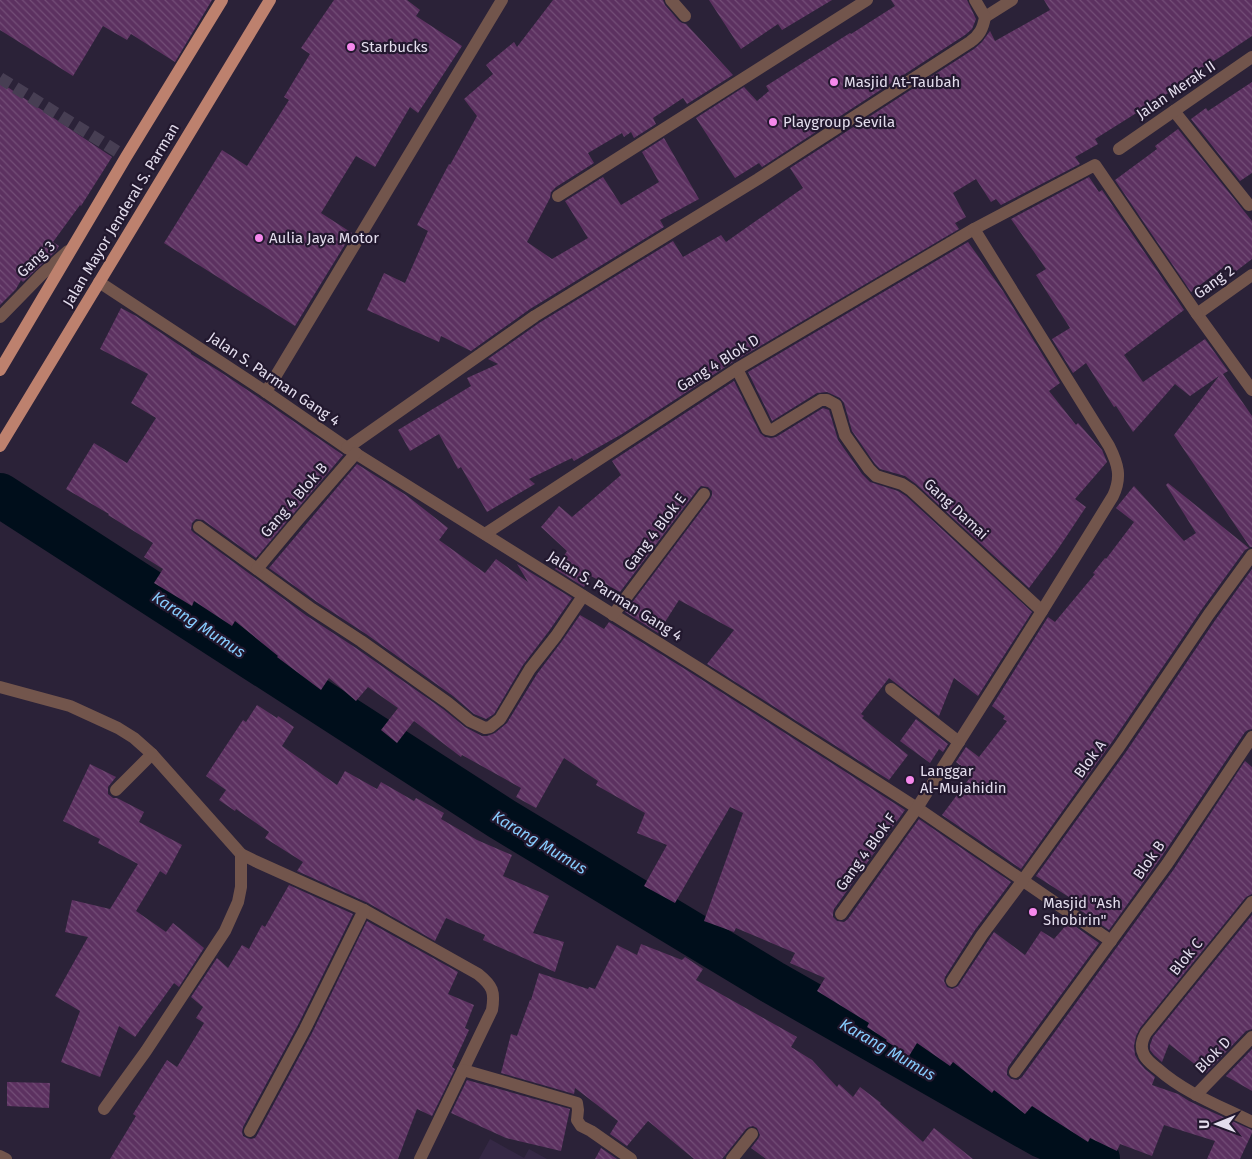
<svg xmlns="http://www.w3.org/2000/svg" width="1252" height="1159" viewBox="0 0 1252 1159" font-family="'Fira Sans',sans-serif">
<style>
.built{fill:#352845}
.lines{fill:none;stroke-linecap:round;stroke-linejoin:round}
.river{stroke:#000e1b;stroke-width:44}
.building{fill:url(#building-back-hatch)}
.minor-tunnel{stroke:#473e53;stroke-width:12;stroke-dasharray:12 6;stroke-linecap:butt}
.minor{stroke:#72554c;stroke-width:12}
.major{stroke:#bd816e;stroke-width:12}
.poi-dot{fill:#f688ec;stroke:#22182e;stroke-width:2}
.labels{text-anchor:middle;stroke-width:4.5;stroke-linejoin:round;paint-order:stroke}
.poi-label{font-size:15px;fill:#e3dded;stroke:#22182e;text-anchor:start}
.street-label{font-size:15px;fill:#e3dded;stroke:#22182e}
.water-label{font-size:16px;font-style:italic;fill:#87ccfe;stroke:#22182e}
</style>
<defs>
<pattern id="building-back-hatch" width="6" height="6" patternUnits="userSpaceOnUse" patternTransform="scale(1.25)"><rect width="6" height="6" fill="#5c3160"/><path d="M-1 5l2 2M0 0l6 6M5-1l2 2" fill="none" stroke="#734e77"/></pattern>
</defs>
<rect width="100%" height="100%" fill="#2b2238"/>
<polygon class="built" points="490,1139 524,1158 529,1149 547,1159 479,1159"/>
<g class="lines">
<polyline class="river" points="0,495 502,819 772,982 1042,1136 1098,1159"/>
</g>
<g class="building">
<polygon points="0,0 212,0 175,62 131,34 127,40 103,26 73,76 0,30"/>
<polygon points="334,0 407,0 420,10 416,16 462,46 418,113 410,107 375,167 356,156 321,213 352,233 295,326 164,243 222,150 247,166 289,100 284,97 310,54 301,48"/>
<polygon points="553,0 663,0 665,5 679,21 682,23 686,24 733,75 687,104 683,98 653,118 656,124 634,138 631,132 624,137 622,133 588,153 594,163 556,187 551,192 550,198 527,242 552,259 588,238 565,201 603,177 621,205 659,182 642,152 664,138 699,199 660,220 664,227 530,309 471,351 441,336 439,342 367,310 384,273 405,283 428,231 417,225 449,164 450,165 477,116 464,99 493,74 486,65 514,42 517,47"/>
<polygon points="709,0 832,0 782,30 778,24 741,49"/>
<polygon points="891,0 967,0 976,19 972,29 965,35 762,167 759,163 735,178 696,118 744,87 757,101 769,91 766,86 850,33 851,34 895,6"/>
<polygon points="1044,0 1252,0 1252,36 1222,56 1187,77 1189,80 1095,139 1098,144 1075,157 1080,164 1001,205 996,199 991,202 976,179 953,193 966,217 955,223 959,229 733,362 619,436 622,434 574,461 572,458 529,479 535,484 487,512 461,467 458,469 439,434 410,451 398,430 471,386 467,378 498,364 488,359 539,323 673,241 683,257 721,235 726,242 803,188 790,168 974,49 982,42 990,31 995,41 1050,10"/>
<polygon points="0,82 112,157 81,206 80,205 53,242 59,246 56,251 23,282 21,280 16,289 0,305"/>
<polygon points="1252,82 1252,173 1240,181 1191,119 1206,108 1208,111"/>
<polygon points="1178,129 1252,221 1252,259 1231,275 1225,266 1191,292 1115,180 1157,149 1155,146"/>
<polygon points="1089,177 1099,192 1102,190 1184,310 1124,355 1143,382 1205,339 1228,371 1223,374 1252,416 1252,547 1250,547 1174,435 1219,376 1190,396 1175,384 1133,432 1116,406 1114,407 1086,363 1073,373 1052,339 1070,328 1036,275 1046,269 1011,219"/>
<polygon points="968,242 1003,291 1060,383 1049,391 1076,425 1078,423 1102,450 1107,462 1075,499 1086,507 1058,549 1029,588 916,484 905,476 880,469 875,464 852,431 844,403 840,398 827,392 817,393 772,421 748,372"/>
<polygon points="121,308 136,316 191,353 191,354 219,371 261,399 343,455 256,558 203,520 196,519 192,523 191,530 194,533 307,616 356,648 443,709 465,727 482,736 487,736 495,733 507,723 537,674 562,641 580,615 604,629 609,622 693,674 905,810 834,909 833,913 833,917 837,921 844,922 848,919 919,819 1011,882 975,930 945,977 944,981 947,987 952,989 958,986 994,932 1025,955 1041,931 1054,939 1069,922 1099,943 1008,1067 1007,1071 1007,1075 1011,1079 1018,1080 1022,1077 1174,869 1245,761 1252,767 1252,894 1246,897 1140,1028 1136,1036 1134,1046 1135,1055 1139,1062 1145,1069 1155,1077 1152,1085 1178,1094 1189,1101 1212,1112 1252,1130 1252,1133 1240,1159 1207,1159 1215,1141 1164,1125 1152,1156 1120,1144 1117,1151 1090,1138 1088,1142 1032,1106 1025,1114 994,1090 992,1093 953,1062 950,1066 917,1043 909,1056 886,1041 887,1040 867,1027 869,1023 817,991 825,978 790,963 795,953 736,928 734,932 704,921 743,813 730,807 675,903 644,886 667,845 637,833 645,813 596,785 598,781 564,758 536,808 516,797 521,788 462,755 461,757 414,721 397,743 381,730 398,708 368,687 356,701 329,678 321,690 277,657 278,656 235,621 232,626 194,601 192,606 154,583 163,569 144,557 153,543 108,515 109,514 66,489 94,443 127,463 156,418 131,403 148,374 100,349"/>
<polygon points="734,381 760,433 765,437 771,438 776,437 823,408 829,410 838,440 862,474 870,482 898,491 906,496 1032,612 978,696 954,678 939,716 889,678 861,714 864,716 862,718 908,755 889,780 707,664 734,630 679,600 658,633 625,612 710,499 712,495 712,491 708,487 701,486 698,489 620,592 591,576 584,587 555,569 567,551 541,527 559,506 572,517 621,475 612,461"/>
<polygon points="357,464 406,495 448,528 439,540 485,573 496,559 528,582 517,564 572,598 549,631 523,665 494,714 486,719 474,714 453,696 366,634 317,602 269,568"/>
<polygon points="1168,483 1249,548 1245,550 1202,609 1112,742 1021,869 942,815 972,775 956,762 966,747 979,757 1007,721 1003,719 1005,716 992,706 1048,617 1055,622 1095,574 1093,573 1105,558 1106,559 1134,522 1116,508 1134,486 1184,541 1196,533 1166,485"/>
<polygon points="1252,569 1252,729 1248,730 1245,732 1160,859 1109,930 1080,910 1083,906 1036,876 1126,752 1216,619"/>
<polygon points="257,705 277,718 278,716 294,727 282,746 337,785 345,771 377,789 381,782 414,801 416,798 444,813 441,819 477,840 512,855 503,876 549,896 533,933 564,942 555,972 483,940 485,935 446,918 435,941 368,903 297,871 303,862 265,838 269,832 236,809 235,811 219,800 226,790 206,776 243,720 246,722"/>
<polygon points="916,719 948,744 943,752 939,749 930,763 900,741"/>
<polygon points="90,764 116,777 108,787 108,794 113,798 117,798 144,812 139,822 182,845 166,875 160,871 136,911 166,932 173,923 204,948 179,987 174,983 135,1037 119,1026 100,1077 61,1062 80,1011 55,996 88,937 65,932 72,900 110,909 138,864 98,843 100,839 63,821"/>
<polygon points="289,885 353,914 298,1025 243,1127 242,1132 243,1136 247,1138 251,1139 255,1138 257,1135 312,1033 367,921 458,972 448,994 474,1005 465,1028 469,1030 452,1067 455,1069 432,1116 417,1109 398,1159 110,1159 136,1116 133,1114 167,1060 177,1067 204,1023 196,1018 203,1007 191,997 217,958 228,968 242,945 249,949 262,925 265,927"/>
<polygon points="1252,915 1252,1029 1246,1031 1206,1073 1169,1044 1162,1062 1154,1055 1150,1050 1150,1045 1153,1037"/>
<polygon points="641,944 682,960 685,957 703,969 696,980 797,1037 791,1047 812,1060 837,1087 839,1084 853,1097 860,1087 881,1103 880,1104 923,1142 934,1128 973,1159 766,1159 751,1148 758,1139 760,1135 757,1128 753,1126 749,1127 746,1129 722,1159 694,1159 648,1121 627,1146 610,1134 618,1121 575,1088 574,1094 501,1073 511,1034 517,1036 530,1000 531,1000 539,973 588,989 589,987 595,989 617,945 637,955"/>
<polygon points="1252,1049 1252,1091 1226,1076"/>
<polygon points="467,1080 570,1109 561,1151 506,1138 451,1113"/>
<polygon points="7,1082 50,1083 49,1108 7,1106"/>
<polygon points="601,1148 617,1159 595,1159"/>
</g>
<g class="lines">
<polyline class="minor-tunnel" points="0,78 126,157"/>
<g class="minor">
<polyline points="671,0 685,16"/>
<polyline points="985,17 1012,0"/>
<polyline points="1174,111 1249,205"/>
<polyline points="1119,149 1252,57"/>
<polyline points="558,196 867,0"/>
<polyline points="1252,275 1197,314 1252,390"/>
<polyline points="99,282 266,392 347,448 697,667 917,808 1111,941"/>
<polyline points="0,317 41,275 68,251"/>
<polyline points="737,369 767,429 772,430 821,400 827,400 836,405 845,435 869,469 876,476 902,484 911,490 1042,611"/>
<polyline points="266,392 502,0"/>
<path d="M347,448L535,316L758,179L970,42C980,35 983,28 985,17L975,0"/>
<polyline points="199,527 312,609 361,641 448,703 470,721 485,728 490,727 500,719 530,669 556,636 583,596"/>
<polyline points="485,534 737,369 974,229 1095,165 1197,314"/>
<polyline points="257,569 297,521 356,453"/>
<polyline points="613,615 704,494"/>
<path d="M0,687L70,706L118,728L134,738L152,754L241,854L255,861L364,910L478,974C493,986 495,992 492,1010L420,1159"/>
<polyline points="891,689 959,742"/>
<polyline points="116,790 152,754"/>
<path d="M1252,902L1146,1033C1142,1040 1140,1048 1144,1055C1147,1061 1153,1065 1158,1069C1185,1093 1220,1106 1252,1122"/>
<path d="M841,914L917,808L1042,611L1113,496C1122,477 1118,464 1109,446L974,229"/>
<polyline points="952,981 982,935 1023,880 1119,747 1209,614 1252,555"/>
<polyline points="463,1070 577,1103 578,1110 577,1120 581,1126 591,1131 631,1159"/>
<polyline points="1015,1072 1167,864 1252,737"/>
<polyline points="1196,1095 1252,1037"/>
<polyline points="104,1109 146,1051 225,931 238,902 241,887 241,854"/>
<polyline points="250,1131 305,1029 364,910"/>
<polyline points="0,1156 6,1159"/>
<polyline points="732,1159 752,1134"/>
</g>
<g class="major">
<polyline points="0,370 126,157 222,0"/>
<polyline points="0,446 270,0"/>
</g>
</g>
<g class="poi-dot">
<circle cx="351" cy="47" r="5"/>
<circle cx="834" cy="82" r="5"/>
<circle cx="773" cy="122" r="5"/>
<circle cx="259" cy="238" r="5"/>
<circle cx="910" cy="780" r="5"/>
<circle cx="1033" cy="912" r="5"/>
</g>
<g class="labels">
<g class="poi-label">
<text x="361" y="52">Starbucks</text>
<text x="844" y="87">Masjid At-Taubah</text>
<text x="783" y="127">Playgroup Sevila</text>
<text x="269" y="243">Aulia Jaya Motor</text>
<text x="920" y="776">Langgar<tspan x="920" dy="17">Al-Mujahidin</tspan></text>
<text x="1043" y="908">Masjid "Ash<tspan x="1043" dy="17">Shobirin"</tspan></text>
</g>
<g class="street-label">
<text transform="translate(1176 90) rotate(-34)" y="5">Jalan Merak II</text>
<text transform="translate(121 215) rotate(-59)" y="5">Jalan Mayor Jenderal S. Parman</text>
<text transform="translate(36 259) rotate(-43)" y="5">Gang 3</text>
<text transform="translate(1214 282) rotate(-36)" y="5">Gang 2</text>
<text transform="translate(718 363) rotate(-32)" y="5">Gang 4 Blok D</text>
<text transform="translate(274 379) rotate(34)" y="5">Jalan S. Parman Gang 4</text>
<text transform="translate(294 500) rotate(-49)" y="5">Gang 4 Blok B</text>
<text transform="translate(956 509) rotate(43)" y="5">Gang Damai</text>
<text transform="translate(655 532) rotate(-53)" y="5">Gang 4 Blok E</text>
<text transform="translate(615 596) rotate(32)" y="5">Jalan S. Parman Gang 4</text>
<text transform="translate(1090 759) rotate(-54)" y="5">Blok A</text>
<text transform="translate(866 852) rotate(-54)" y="5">Gang 4 Blok F</text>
<text transform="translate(1149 860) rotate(-55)" y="5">Blok B</text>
<text transform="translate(1186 957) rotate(-51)" y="5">Blok C</text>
<text transform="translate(1213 1055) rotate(-46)" y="5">Blok D</text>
</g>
<g class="water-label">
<text transform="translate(199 624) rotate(33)" y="6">Karang Mumus</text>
<text transform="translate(540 842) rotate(31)" y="6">Karang Mumus</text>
<text transform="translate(888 1049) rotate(30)" y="6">Karang Mumus</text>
</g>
</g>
<g transform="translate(1217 1124) rotate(269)" stroke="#22182e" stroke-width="4" paint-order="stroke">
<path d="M0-4L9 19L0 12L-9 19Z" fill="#e3dded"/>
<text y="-8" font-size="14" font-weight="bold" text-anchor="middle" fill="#e3dded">U</text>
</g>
</svg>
